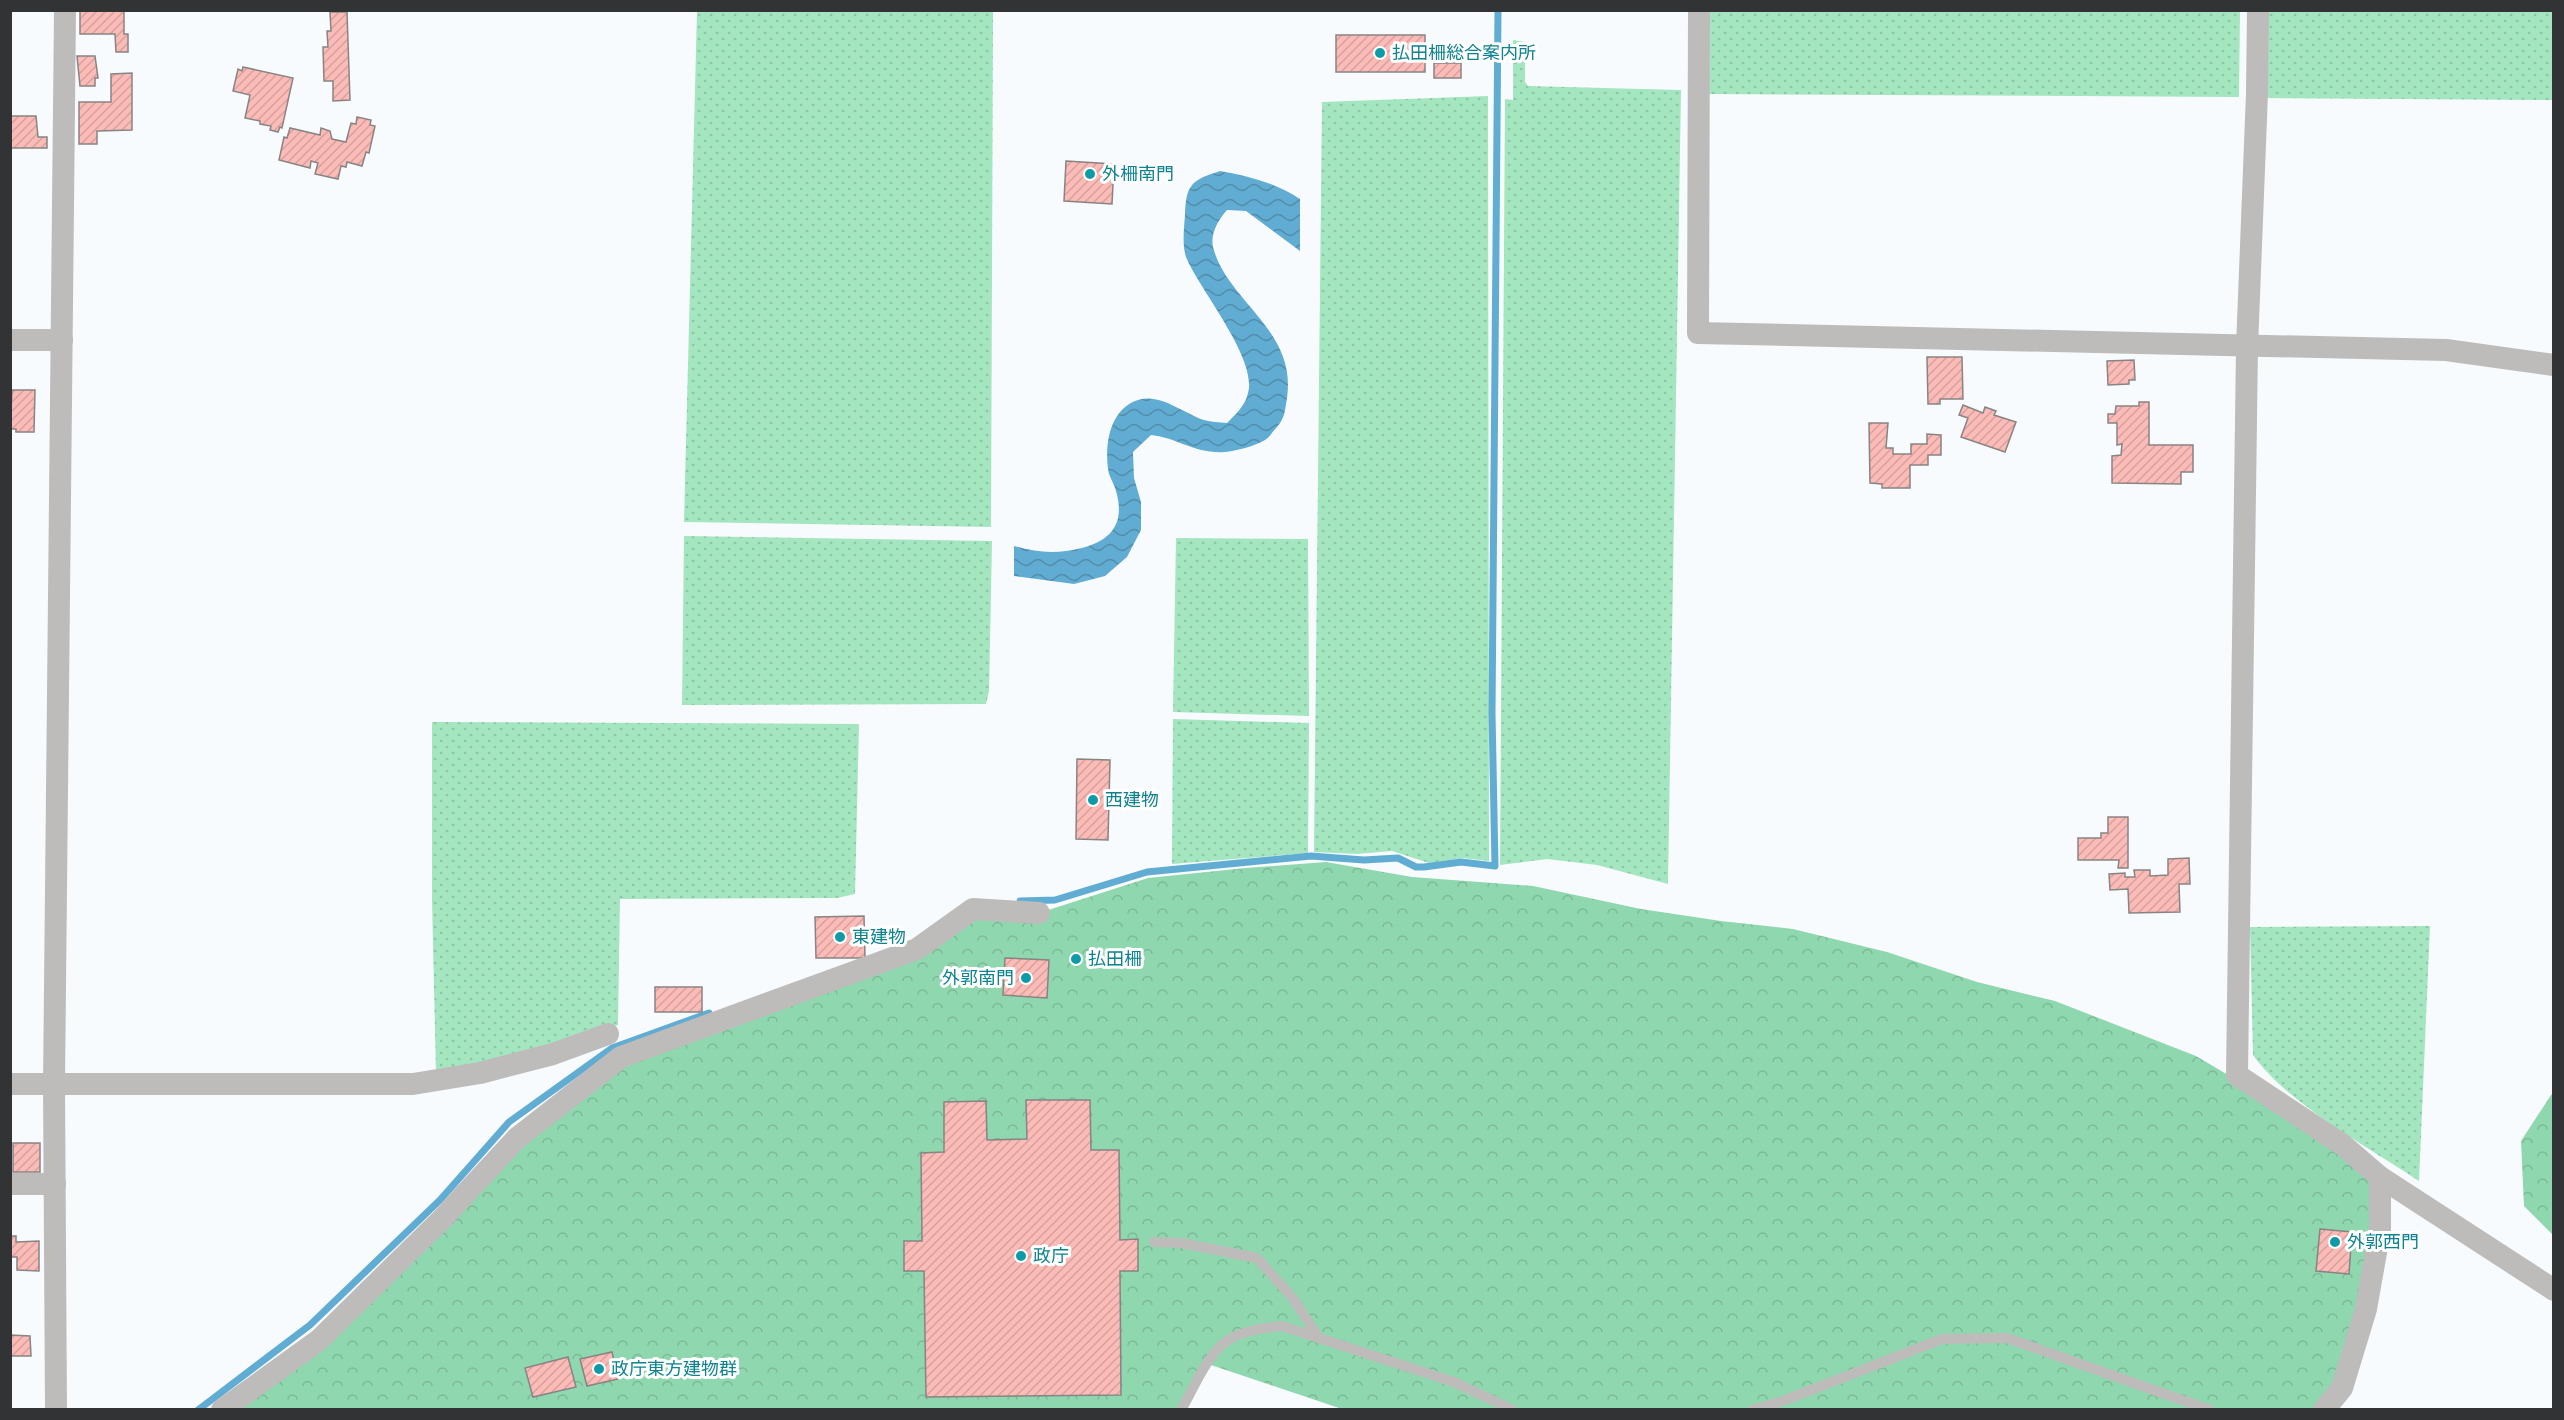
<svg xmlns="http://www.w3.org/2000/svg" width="2564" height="1420" viewBox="0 0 2564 1420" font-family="'Roboto Condensed','Noto Sans JP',sans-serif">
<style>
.grass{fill:url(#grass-dots)}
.forest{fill:url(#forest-crowns)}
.water{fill:url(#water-waves)}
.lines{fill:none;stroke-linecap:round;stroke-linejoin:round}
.stream{stroke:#61acd2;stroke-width:7}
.building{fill:url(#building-hatch);stroke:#888484;stroke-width:1.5}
.lane{stroke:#bdbcbb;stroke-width:10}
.street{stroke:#bdbcbb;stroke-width:22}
.culture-dot{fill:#0f9aa8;stroke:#fff;stroke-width:2}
.labels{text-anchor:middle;stroke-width:6;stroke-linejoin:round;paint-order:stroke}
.culture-label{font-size:18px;fill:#0d838f;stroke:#fff;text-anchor:start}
</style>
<defs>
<pattern id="grass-dots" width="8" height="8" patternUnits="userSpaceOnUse" patternTransform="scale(1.5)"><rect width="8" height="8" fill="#a4e6bf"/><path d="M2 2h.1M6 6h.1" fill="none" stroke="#8ec6a5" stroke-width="1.8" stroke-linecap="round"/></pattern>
<pattern id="forest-crowns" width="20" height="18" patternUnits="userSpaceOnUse" patternTransform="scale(1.5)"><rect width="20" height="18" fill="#8fd7ae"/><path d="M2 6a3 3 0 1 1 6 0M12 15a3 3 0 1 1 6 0" fill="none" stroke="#7cb996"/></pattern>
<pattern id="water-waves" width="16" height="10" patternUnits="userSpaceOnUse" patternTransform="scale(1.5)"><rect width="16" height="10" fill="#61acd2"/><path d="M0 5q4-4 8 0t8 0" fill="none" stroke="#518dab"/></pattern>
<pattern id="building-hatch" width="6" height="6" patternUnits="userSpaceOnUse" patternTransform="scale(1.5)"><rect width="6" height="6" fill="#fbbbb7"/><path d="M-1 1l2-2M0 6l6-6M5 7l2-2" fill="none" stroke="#d8a19e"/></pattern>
</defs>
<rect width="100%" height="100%" fill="#f8fbfe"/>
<g class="grass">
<polygon points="697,11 993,11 991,527 684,522"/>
<polygon points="1710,11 2240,11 2239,97 1709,94"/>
<polygon points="2267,11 2553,11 2553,100 2266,98"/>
<polygon points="1513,40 1525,42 1525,82 1528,86 1681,90 1668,884 1597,865 1547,859 1500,865 1505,99 1513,100"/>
<polygon points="1488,96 1489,861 1463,858 1429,863 1392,851 1357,854 1314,852 1322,102"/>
<polygon points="684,536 992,541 989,691 986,704 682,705"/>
<polygon points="1176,538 1308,539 1309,716 1173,712"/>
<polygon points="1173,719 1309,723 1308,853 1172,864"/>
<polygon points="432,722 859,724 855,894 837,898 620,899 618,1025 525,1051 436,1073 432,900"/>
<path d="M2430,926L2419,1181C2369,1148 2287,1103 2253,1055L2250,927Z"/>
</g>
<g class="forest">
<polygon points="1326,862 1412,877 1533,886 1641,909 1721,921 1793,929 1887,952 1977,982 2055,1001 2196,1056 2289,1111 2380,1177 2366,1309 2323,1409 1345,1410 1208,1364 1181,1410 222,1410 442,1219 621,1057 917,949 973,909 1039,913 1148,878 1246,868"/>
<polygon points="2553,1092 2553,1235 2524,1206 2521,1141"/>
</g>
<path class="water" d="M1220,171C1248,176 1276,183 1300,199V251L1246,211L1227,210C1219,219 1210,233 1213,247C1227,302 1297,329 1287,398C1285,410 1285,418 1277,427C1273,431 1269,438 1265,440C1255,446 1236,451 1225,452C1194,454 1179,438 1151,435L1133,452L1134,478L1141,502V530L1127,557L1105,576L1074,584L1014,576V546C1038,553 1057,554 1082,548C1113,540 1125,522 1116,491C1114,483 1109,477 1108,469C1105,445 1109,412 1135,401C1158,391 1183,413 1204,420C1211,422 1219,422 1227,423C1236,414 1245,406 1248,393C1258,359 1199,289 1186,257C1182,245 1184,228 1185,215C1186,184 1192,180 1220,171Z"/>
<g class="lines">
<g class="stream">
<polyline points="1020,901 1055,900 1147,872 1311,856 1364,860 1398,858 1416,867 1424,867 1461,862 1495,866 1492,713 1498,10"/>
<polyline points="198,1410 310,1325 440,1200 509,1122 612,1048 709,1013"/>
</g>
</g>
<g class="building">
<polygon points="80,10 124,10 124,34 128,34 128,52 116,52 115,34 80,34"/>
<polygon points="330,12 347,12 350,100 333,101 333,81 324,81 323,47 328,47 327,31 331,31"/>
<rect x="1336" y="35" width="89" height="37"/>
<polygon points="77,56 95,56 98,78 95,78 95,86 80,86"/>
<rect x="1434" y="63" width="27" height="15"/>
<polygon points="243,67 293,78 282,128 280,127 278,132 270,130 271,126 260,124 260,121 245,118 250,95 233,91 238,69 242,71"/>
<polygon points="132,73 132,130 97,131 97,144 79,144 79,102 111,102 111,74"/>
<polygon points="10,116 36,116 38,137 47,137 47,148 10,148"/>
<polygon points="357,117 371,120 370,125 375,126 369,153 366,152 362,166 347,162 346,167 341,166 338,179 315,174 318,163 311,161 310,168 279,160 284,137 287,138 290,128 320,135 321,128 330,131 332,139 346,142 351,123 356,124"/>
<polygon points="1066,161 1114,164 1112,204 1064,201"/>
<polygon points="1927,357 1962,357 1963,399 1940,399 1940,404 1928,404"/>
<polygon points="2134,360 2135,380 2129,380 2129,384 2108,385 2107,361"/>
<polygon points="12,390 35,390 34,432 16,432 16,429 10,429"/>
<polygon points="2139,402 2149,402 2149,445 2193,445 2193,472 2181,472 2181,484 2112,483 2112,456 2121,455 2122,444 2117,445 2117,423 2108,423 2108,414 2115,414 2116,406 2139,406"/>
<polygon points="1963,405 1983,413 1985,407 1996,411 1994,415 2016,422 2005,452 1961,437 1968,418 1959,415"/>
<polygon points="1869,423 1888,423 1886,448 1893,448 1893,454 1911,454 1911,444 1927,444 1927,434 1941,435 1941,455 1928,455 1928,465 1910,465 1910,488 1882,488 1882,484 1870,483"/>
<polygon points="1077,759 1110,760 1108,840 1076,839"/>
<polygon points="2108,817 2128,817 2128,868 2118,868 2119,860 2078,860 2078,838 2101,838 2101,833 2108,833"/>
<polygon points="2189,858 2190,884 2179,884 2180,912 2129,913 2128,889 2110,890 2109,874 2125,873 2125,877 2135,877 2134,870 2150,870 2150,876 2168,875 2168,859"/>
<polygon points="864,916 865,958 816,958 815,917"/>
<polygon points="1005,958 1049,960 1047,998 1003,995"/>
<rect x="655" y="987" width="47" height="25"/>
<polygon points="1026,1100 1090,1100 1091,1150 1119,1150 1120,1240 1138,1239 1138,1271 1120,1271 1121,1395 926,1397 924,1271 904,1271 904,1241 922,1241 921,1153 944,1152 944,1102 986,1101 987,1140 1027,1139"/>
<rect x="13" y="1143" width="27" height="29"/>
<polygon points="2320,1229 2352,1232 2349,1274 2316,1271"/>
<polygon points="10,1236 16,1236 16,1242 39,1241 39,1271 17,1270 17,1257 10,1257"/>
<polygon points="10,1335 30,1336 31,1356 10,1356"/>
<polygon points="612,1352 618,1379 587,1386 580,1359"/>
<polygon points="568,1357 576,1387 533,1397 525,1368"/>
</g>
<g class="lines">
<g class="lane">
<polyline points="1154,1242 1181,1243 1257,1258 1292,1297 1319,1338"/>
<path d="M1181,1410C1194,1388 1205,1359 1224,1343C1239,1331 1263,1328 1282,1326L1454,1382L1513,1410"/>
<polyline points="1752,1410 1783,1401 1942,1339 2007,1338 2210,1410"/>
</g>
<g class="street">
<polyline points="1699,10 1698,333 2446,350 2554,365"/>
<polyline points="2258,10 2257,93 2247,347 2237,1075 2343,1145 2380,1177 2554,1290"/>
<polyline points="10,340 62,340"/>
<polyline points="10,1084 413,1084 480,1073 553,1054 608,1034"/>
<polyline points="10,1184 55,1184"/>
<polyline points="56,1410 54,1084 65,10"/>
<polyline points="222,1410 319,1340 442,1219 517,1138 621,1057 917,949 973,909 1039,913"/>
<polyline points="2324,1410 2342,1388 2366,1309 2380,1230 2380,1177"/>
</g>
</g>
<g class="culture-dot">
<circle cx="1380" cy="53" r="6"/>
<circle cx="1090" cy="174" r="6"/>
<circle cx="1093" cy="800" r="6"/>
<circle cx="840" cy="937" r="6"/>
<circle cx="1076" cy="959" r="6"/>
<circle cx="1026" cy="978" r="6"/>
<circle cx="2335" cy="1242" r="6"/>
<circle cx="1021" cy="1256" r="6"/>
<circle cx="599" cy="1369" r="6"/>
</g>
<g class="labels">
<g class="culture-label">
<text x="1392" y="59">払田柵総合案内所</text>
<text x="1102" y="180">外柵南門</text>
<text x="1105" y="806">西建物</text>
<text x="852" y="943">東建物</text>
<text x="1088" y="965">払田柵</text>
<text x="1014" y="984" text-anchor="end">外郭南門</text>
<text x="2347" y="1248">外郭西門</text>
<text x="1033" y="1262">政庁</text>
<text x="611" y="1375">政庁東方建物群</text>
</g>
</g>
<rect width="2564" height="1420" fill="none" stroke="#323334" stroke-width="24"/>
</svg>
